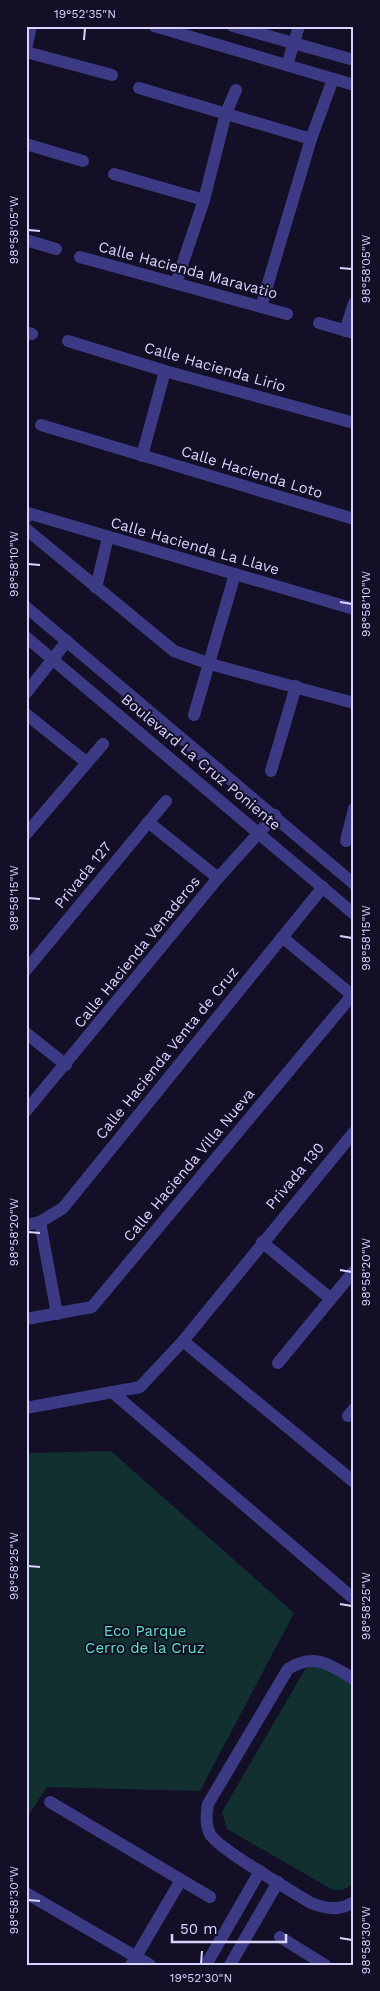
<svg xmlns="http://www.w3.org/2000/svg" width="380" height="1991" viewBox="0 0 380 1991" font-family="'Work Sans',sans-serif">
<style>
.green{fill:#12302f}
.lines{fill:none;stroke-linecap:round;stroke-linejoin:round}
.minor{stroke:#3d3a85;stroke-width:12}
.tertiary{stroke:#3d3a85;stroke-width:12}
.ticks{fill:none;stroke:#d9d4ff;stroke-width:2}
.labels{text-anchor:middle;stroke-width:4;stroke-linejoin:round;paint-order:stroke}
.street-label{font-size:15px;fill:#d9d4ff;stroke:#130f26}
.park-label{font-size:15px;fill:#5fe0c0;stroke:#130f26}
.neatline{fill:none;stroke:#d9d4ff;stroke-width:2}
.ticks-label{font-size:12px;text-anchor:middle;fill:#d9d4ff}
</style>
<rect width="100%" height="100%" fill="#130f26"/>
<g class="green">
<polygon points="111,1451 294,1613 200,1791 47,1787 26,1819 26,1453"/>
<polygon points="322,1664 354,1685 354,1884 342,1890 333,1890 227,1829 222,1812 304,1671 307,1668"/>
</g>
<g class="lines">
<g class="minor">
<polyline points="26,49 31,26"/>
<polyline points="26,52 112,75"/>
<polyline points="287,65 299,26"/>
<polyline points="139,88 311,139"/>
<polyline points="26,144 83,161"/>
<polyline points="114,174 204,200"/>
<polyline points="26,240 56,249"/>
<polyline points="80,257 287,314"/>
<polyline points="176,283 204,200 226,113 236,90"/>
<polyline points="261,307 311,139 333,79"/>
<polyline points="319,323 354,333"/>
<polyline points="345,331 354,303"/>
<polyline points="26,332 32,334"/>
<polyline points="68,341 165,371 354,423"/>
<polyline points="41,425 354,519"/>
<polyline points="142,456 165,371"/>
<polyline points="26,518 28,513 354,609"/>
<polyline points="26,529 174,651 210,664 354,703"/>
<polyline points="96,588 108,537"/>
<polyline points="26,693 67,641"/>
<polyline points="26,714 86,762"/>
<polyline points="194,715 235,574"/>
<polyline points="271,771 296,686"/>
<polyline points="148,822 218,878"/>
<polyline points="26,834 103,744"/>
<polyline points="346,841 354,809"/>
<polyline points="282,937 352,995"/>
<polyline points="26,970 166,801"/>
<polyline points="26,1033 66,1065"/>
<polyline points="26,1111 218,878 275,815"/>
<polyline points="40,1222 57,1314"/>
<polyline points="26,1225 40,1222 63,1208 323,887"/>
<polyline points="262,1242 331,1299"/>
<polyline points="26,1319 92,1307 354,993"/>
<polyline points="183,1341 354,1482"/>
<polyline points="278,1363 354,1271"/>
<polyline points="112,1392 354,1599"/>
<polyline points="26,1408 140,1387 183,1341 354,1132"/>
<polyline points="348,1416 354,1409"/>
<polyline points="50,1802 210,1897"/>
<polyline points="26,1893 150,1965"/>
<polyline points="280,1937 325,1965"/>
<polyline points="131,1965 181,1880"/>
</g>
<g class="tertiary">
<polyline points="154,26 354,85"/>
<polyline points="233,26 354,60"/>
<polyline points="26,607 354,884"/>
<polyline points="26,637 354,914"/>
<path d="M354,1679C330,1665 315,1652 288,1669L208,1804C206,1814 205,1824 210,1834C218,1849 292,1891 311,1903C326,1909 340,1911 354,1902"/>
<polyline points="206,1965 260,1871"/>
<polyline points="230,1965 278,1882"/>
</g>
</g>
<path class="ticks" d="M84,40L85,28M28,230L40,231M340,268L352,269M28,564L40,565M340,602L352,604M28,898L40,899M340,936L352,938M28,1232L40,1233M340,1270L352,1272M28,1566L40,1567M340,1604L352,1606M28,1900L40,1901M340,1938L352,1940M201,1964L202,1951"/>
<g class="labels">
<g class="street-label">
<text transform="translate(188 270) rotate(15)" y="5">Calle Hacienda Maravatio</text>
<text transform="translate(215 367) rotate(16)" y="5">Calle Hacienda Lirio</text>
<text transform="translate(252 472) rotate(17)" y="5">Calle Hacienda Loto</text>
<text transform="translate(195 546) rotate(16)" y="5">Calle Hacienda La Llave</text>
<text transform="translate(201 762) rotate(40)" y="5">Boulevard La Cruz Poniente</text>
<text transform="translate(83 875) rotate(-51)" y="5">Privada 127</text>
<text transform="translate(137 952) rotate(-51)" y="5">Calle Hacienda Venaderos</text>
<text transform="translate(167 1053) rotate(-51)" y="5">Calle Hacienda Venta de Cruz</text>
<text transform="translate(189 1165) rotate(-50)" y="5">Calle Hacienda Villa Nueva</text>
<text transform="translate(295 1176) rotate(-50)" y="5">Privada 130</text>
</g>
<g class="park-label">
<text x="145" y="1636">Eco Parque<tspan x="145" dy="17">Cerro de la Cruz</tspan></text>
</g>
</g>
<rect width="380" height="1991" fill="none" stroke="#130f26" stroke-width="55"/>
<path d="M172 1934v8h114v-8" fill="none" stroke="#d9d4ff" stroke-width="2.5"/>
<text x="180" y="1934" font-size="15" fill="#d9d4ff" stroke="#130f26" stroke-width="4" paint-order="stroke">50 m</text>
<rect x="28" y="28" width="324" height="1936" class="neatline"/>
<g class="ticks-label">
<text x="85" y="18">19°52'35"N</text>
<text transform="translate(14 230) rotate(-90)" y="4">98°58'05"W</text>
<text transform="translate(366 269) rotate(-90)" y="4">98°58'05"W</text>
<text transform="translate(14 564) rotate(-90)" y="4">98°58'10"W</text>
<text transform="translate(366 604) rotate(-90)" y="4">98°58'10"W</text>
<text transform="translate(14 898) rotate(-90)" y="4">98°58'15"W</text>
<text transform="translate(366 938) rotate(-90)" y="4">98°58'15"W</text>
<text transform="translate(14 1232) rotate(-90)" y="4">98°58'20"W</text>
<text transform="translate(366 1272) rotate(-90)" y="4">98°58'20"W</text>
<text transform="translate(14 1566) rotate(-90)" y="4">98°58'25"W</text>
<text transform="translate(366 1606) rotate(-90)" y="4">98°58'25"W</text>
<text transform="translate(14 1900) rotate(-90)" y="4">98°58'30"W</text>
<text transform="translate(366 1940) rotate(-90)" y="4">98°58'30"W</text>
<text x="201" y="1982">19°52'30"N</text>
</g>
</svg>
